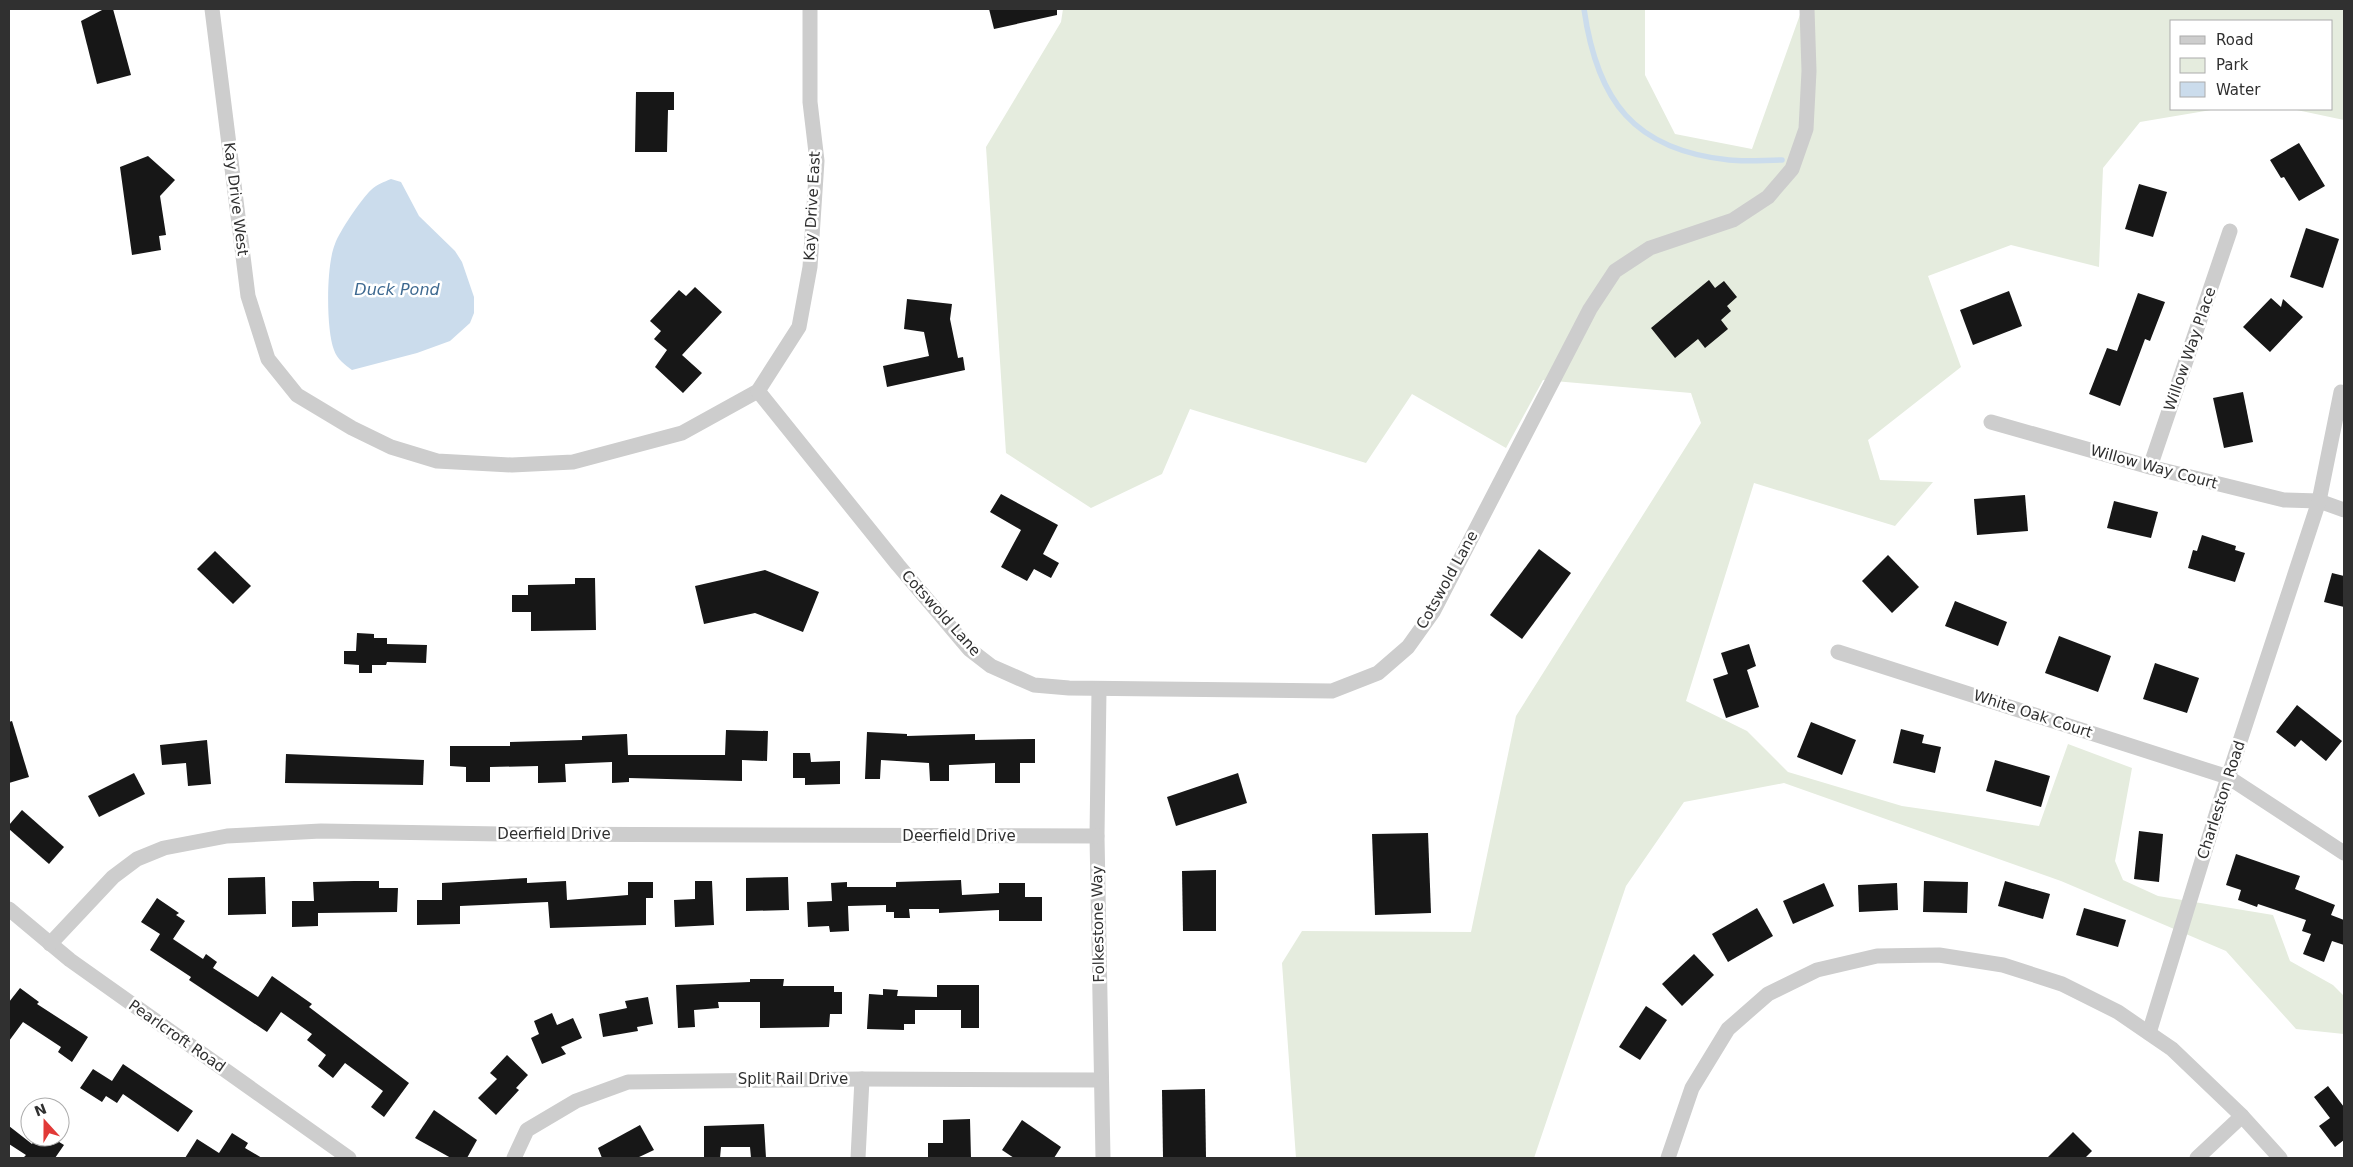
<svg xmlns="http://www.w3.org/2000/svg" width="2353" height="1167" viewBox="0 0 2353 1167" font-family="'DejaVu Sans',sans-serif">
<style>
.green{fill:#e5ecde}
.water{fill:#cbdcec}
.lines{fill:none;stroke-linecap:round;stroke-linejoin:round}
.stream{stroke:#cbdcec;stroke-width:5.5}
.building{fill:#171717}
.street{stroke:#cdcdcd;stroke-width:15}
.labels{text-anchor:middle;stroke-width:5;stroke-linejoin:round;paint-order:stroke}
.street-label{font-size:15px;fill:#303030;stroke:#fff}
.water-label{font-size:16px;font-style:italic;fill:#3f6a91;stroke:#fff}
</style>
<rect width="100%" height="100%" fill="#fff"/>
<polygon class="green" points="1063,9 1645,9 1645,75 1675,134 1752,149 1802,9 2344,9 2344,120 2292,109 2332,109 2332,21 2172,21 2172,109 2217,109 2140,122 2103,168 2099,267 2011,245 1928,276 1961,367 1868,440 1880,480 1933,482 1895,526 1754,483 1686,701 1747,731 1788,772 1902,806 2039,826 2068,744 2132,768 2115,861 2123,880 2158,896 2273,915 2290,961 2333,985 2344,996 2344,1034 2296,1029 2226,951 2061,881 1784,783 1684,802 1626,886 1534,1158 1296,1158 1282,963 1302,931 1471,932 1516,716 1701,423 1691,393 1543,380 1506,448 1412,394 1366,463 1190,409 1162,474 1091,508 1006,453 986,147 1061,22"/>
<path class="water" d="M391,179L401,182L419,216L455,251L462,262L474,297V313L470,323L450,341L417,353L352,370C345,365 337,359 334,350C326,329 326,265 335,244C339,232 362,198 371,190C377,184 384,182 391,179Z"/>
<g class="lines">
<path class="stream" d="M1584,9C1597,101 1634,150 1729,160C1746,162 1765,160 1782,160"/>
</g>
<g class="building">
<polygon points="104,9 113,9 131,75 97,84 81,21"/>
<polygon points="989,9 1057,9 1057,15 994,29"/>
<polygon points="636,92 674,92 674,110 668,110 667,152 635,152"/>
<polygon points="2299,143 2325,186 2299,201 2284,177 2281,178 2270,160"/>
<polygon points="148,156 175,180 160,196 166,235 159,236 161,250 132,255 120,167"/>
<polygon points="2139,184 2167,192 2153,237 2125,229"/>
<polygon points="2306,228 2339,239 2323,288 2290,277"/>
<polygon points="1709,280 1715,288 1724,281 1737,297 1727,306 1731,311 1721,320 1728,329 1705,348 1698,339 1675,358 1651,328"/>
<polygon points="695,287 722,312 682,355 702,373 683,393 655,367 667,350 654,339 661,331 650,321 679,290 686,296"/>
<polygon points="2009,291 2022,326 1973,345 1960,310"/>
<polygon points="2138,293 2165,302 2150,341 2145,339 2120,406 2089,394 2107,348 2117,351"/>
<polygon points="2271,298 2281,307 2283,299 2303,317 2270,352 2243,327"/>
<polygon points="907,299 952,304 950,319 958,358 963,357 965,370 887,387 883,366 929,356 924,332 904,329"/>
<polygon points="2243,392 2253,442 2224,448 2213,398"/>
<polygon points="1001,494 1058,525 1043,554 1059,563 1051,578 1034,569 1027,581 1001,567 1021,530 990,512"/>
<polygon points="2025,495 2028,531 1977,535 1974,499"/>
<polygon points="2114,501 2158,512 2151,538 2107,528"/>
<polygon points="2202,535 2236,546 2235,550 2245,553 2235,582 2188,568 2193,550 2197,551"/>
<polygon points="1539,549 1571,573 1522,639 1490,615"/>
<polygon points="215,551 251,586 233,604 197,569"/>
<polygon points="1888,555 1919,587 1892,613 1862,581"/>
<polygon points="765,570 819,592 803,632 755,613 704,624 695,586"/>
<polygon points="2332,573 2344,576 2344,607 2324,602"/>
<polygon points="575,578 595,578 596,630 531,631 531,612 512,612 512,595 528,595 528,585 575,584"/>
<polygon points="1955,601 2007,622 1998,646 1945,626"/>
<polygon points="357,633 374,634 374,638 387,638 387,644 427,645 426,663 387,662 386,665 372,665 372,673 359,673 359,665 344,664 344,651 356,651"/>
<polygon points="2059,636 2111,656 2098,692 2045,673"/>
<polygon points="1749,644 1756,666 1747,670 1759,707 1726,718 1713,679 1728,674 1721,653"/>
<polygon points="2155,663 2199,678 2187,713 2143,699"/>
<polygon points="2297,705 2342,741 2326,761 2301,740 2295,747 2276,732"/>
<polygon points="12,721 29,777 9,783 9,722"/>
<polygon points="1811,722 1856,740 1842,775 1797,757"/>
<polygon points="1901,729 1924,735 1922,743 1941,747 1935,773 1893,763"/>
<polygon points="726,730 768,731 767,761 742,760 742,781 629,778 629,782 612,783 612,762 565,764 566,782 538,783 538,766 490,767 490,782 466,782 466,767 450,766 450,746 510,746 510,742 582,740 582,736 627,734 628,755 725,755"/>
<polygon points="867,732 907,734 907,736 975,734 975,740 1035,739 1035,763 1020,763 1020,783 995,783 995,763 949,765 949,781 930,781 929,763 881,760 880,779 865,779"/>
<polygon points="207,740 211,784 188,786 186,763 162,765 160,745"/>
<polygon points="793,753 810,753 811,762 840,761 840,784 805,785 805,778 793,778"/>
<polygon points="286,754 424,760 423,785 285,783"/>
<polygon points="1995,760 2050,776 2041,807 1986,791"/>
<polygon points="134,773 145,794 99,817 88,796"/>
<polygon points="1238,773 1247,803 1176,826 1167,797"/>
<polygon points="22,810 64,847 49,864 9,829 9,825"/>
<polygon points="2139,831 2163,834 2159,882 2134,879"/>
<polygon points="1428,833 1431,913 1375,915 1372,834"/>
<polygon points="2236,854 2300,876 2295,889 2335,905 2331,915 2344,920 2344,945 2332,941 2324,962 2303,954 2311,934 2302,931 2306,920 2258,904 2257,907 2238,900 2241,890 2226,885"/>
<polygon points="1216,870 1216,931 1183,931 1182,871"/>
<polygon points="265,877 266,914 228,915 228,878"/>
<polygon points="788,877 789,910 746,911 746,878"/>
<polygon points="527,878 527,883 566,881 567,900 628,895 628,882 653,882 653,898 646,898 646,925 550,928 548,902 460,906 460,924 417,925 417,900 442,900 442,883"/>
<polygon points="961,880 962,895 999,893 999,883 1025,883 1025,897 1042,897 1042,921 999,921 999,910 939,913 939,909 909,909 910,918 894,918 894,912 886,912 886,905 848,906 849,931 830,932 829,926 808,927 807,902 832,901 831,883 847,882 847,887 896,887 896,882"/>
<polygon points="354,881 379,881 379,888 398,888 397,912 318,913 318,926 292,927 292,901 314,901 313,882"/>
<polygon points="695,881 712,881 714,925 675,927 674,900 695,899"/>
<polygon points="1924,881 1968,882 1967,913 1923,912"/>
<polygon points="2005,881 2050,894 2043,919 1998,906"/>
<polygon points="1824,883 1834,906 1793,924 1783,901"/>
<polygon points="1897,883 1898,910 1859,912 1858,885"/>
<polygon points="157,898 179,913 176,915 185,921 173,939 203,959 206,954 217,962 213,968 258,997 272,976 312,1004 309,1007 409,1083 384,1117 371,1107 383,1091 345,1063 333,1078 318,1066 326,1055 307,1040 312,1034 281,1012 267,1032 189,980 191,977 150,950 160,934 141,922"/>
<polygon points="1757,908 1773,936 1728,962 1712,934"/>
<polygon points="2084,908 2126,920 2118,947 2076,935"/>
<polygon points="1694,954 1714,975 1682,1006 1662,984"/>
<polygon points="750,979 784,979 783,986 834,986 834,992 842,992 842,1014 830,1014 829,1027 760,1028 760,1002 718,1002 719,1008 694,1010 695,1027 678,1028 676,985 750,982"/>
<polygon points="937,985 979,985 979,1028 961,1028 961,1010 915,1010 915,1024 904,1024 904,1030 867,1029 869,994 883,995 883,989 898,990 897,996 937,997"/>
<polygon points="20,988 39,1002 37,1004 88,1037 72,1062 58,1052 61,1047 23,1022 9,1041 9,1002"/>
<polygon points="648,997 653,1024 637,1027 638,1031 603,1037 599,1014 627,1008 625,1001"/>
<polygon points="1646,1006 1667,1020 1640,1060 1619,1047"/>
<polygon points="552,1013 557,1025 573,1018 582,1038 561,1047 566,1054 542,1064 531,1038 539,1034 534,1021"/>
<polygon points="507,1055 528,1075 516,1088 519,1090 496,1115 478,1098 497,1079 490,1073"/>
<polygon points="123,1064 193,1111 178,1132 123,1094 117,1103 106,1096 102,1102 80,1088 93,1069 112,1081"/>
<polygon points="2328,1086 2344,1107 2344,1140 2335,1147 2319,1126 2330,1118 2314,1097"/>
<polygon points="1205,1089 1206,1158 1163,1158 1162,1090"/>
<polygon points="434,1110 477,1140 467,1158 451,1158 415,1138"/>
<polygon points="970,1119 971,1158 928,1158 928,1143 943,1143 943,1120"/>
<polygon points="1022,1120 1061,1147 1054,1158 1014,1158 1002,1150"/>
<polygon points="764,1124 766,1158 751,1158 750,1147 721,1147 720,1158 704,1158 704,1126"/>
<polygon points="640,1125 654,1150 637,1158 602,1158 598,1148"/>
<polygon points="9,1126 32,1144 37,1137 51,1137 64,1145 55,1158 23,1158 26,1155 9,1144"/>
<polygon points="2073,1132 2092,1151 2085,1158 2047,1158"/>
<polygon points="232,1133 248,1143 245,1148 262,1158 185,1158 197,1139 219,1153"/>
</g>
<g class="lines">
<g class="street">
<polyline points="212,9 248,296 268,359 297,395 352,428 391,447 437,461 512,465 573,462 682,433 758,391 799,327 810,267 817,161 810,102 810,9"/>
<polyline points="758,391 898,565 969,649 991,666 1034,685 1069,688 1332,691 1378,673 1408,647 1433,612 1590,309 1615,271 1650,248 1733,220 1768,197 1792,169 1806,129 1809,71 1807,9"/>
<polyline points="1991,422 2150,467 2284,500 2319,501 2344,510"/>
<polyline points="2150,467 2230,231"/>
<polyline points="1838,652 2228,777 2344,853"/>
<polyline points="1099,690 1097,836 1103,1158"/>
<polyline points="9,909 70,960 349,1158"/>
<polyline points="50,944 113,877 137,859 164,848 227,836 321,831 501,834 1097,836"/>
<polyline points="2149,1033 2220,802 2319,501 2341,392"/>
<polyline points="514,1158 527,1130 576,1101 628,1082 862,1079 1101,1080"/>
<polyline points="858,1158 862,1079"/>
<polyline points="1668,1158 1692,1088 1728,1029 1768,994 1817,970 1877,956 1939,955 2003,965 2062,984 2118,1012 2172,1049 2242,1116 2280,1158"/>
<polyline points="2197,1158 2242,1116"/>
</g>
</g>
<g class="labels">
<g class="street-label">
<text transform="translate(236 199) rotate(83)" y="5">Kay Drive West</text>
<text transform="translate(812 206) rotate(-87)" y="5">Kay Drive East</text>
<text transform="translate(2190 349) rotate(-71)" y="5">Willow Way Place</text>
<text transform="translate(2154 467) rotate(15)" y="5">Willow Way Court</text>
<text transform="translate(1447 580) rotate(-61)" y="5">Cotswold Lane</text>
<text transform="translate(941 613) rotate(48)" y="5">Cotswold Lane</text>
<text transform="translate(2033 714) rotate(18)" y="5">White Oak Court</text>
<text transform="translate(2221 800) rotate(-72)" y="5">Charleston Road</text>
<text x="554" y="839">Deerfield Drive</text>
<text x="959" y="841">Deerfield Drive</text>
<text transform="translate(1098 924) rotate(-91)" y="5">Folkestone Way</text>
<text transform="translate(177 1036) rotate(35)" y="5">Pearlcroft Road</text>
<text x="793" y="1084">Split Rail Drive</text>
</g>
<g class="water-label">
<text x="397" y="295">Duck Pond</text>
</g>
</g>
<rect width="2353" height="1167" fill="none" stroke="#303030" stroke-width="20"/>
<rect x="2170" y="20" width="162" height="90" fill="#ffffff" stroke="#acacac"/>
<rect x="2180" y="36" width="25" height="8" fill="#cdcdcd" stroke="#acacac"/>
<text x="2216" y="45" font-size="15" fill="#303030">Road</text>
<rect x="2180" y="58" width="25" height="15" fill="#e5ecde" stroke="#acacac"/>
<text x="2216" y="70" font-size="15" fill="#303030">Park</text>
<rect x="2180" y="82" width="25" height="15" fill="#cbdcec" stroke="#acacac"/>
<text x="2216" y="95" font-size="15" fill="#303030">Water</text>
<g transform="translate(45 1122) rotate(339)"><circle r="24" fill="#ffffff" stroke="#acacac"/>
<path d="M0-4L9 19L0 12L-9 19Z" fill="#e13937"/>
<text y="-8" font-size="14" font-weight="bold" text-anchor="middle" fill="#303030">N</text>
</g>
</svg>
